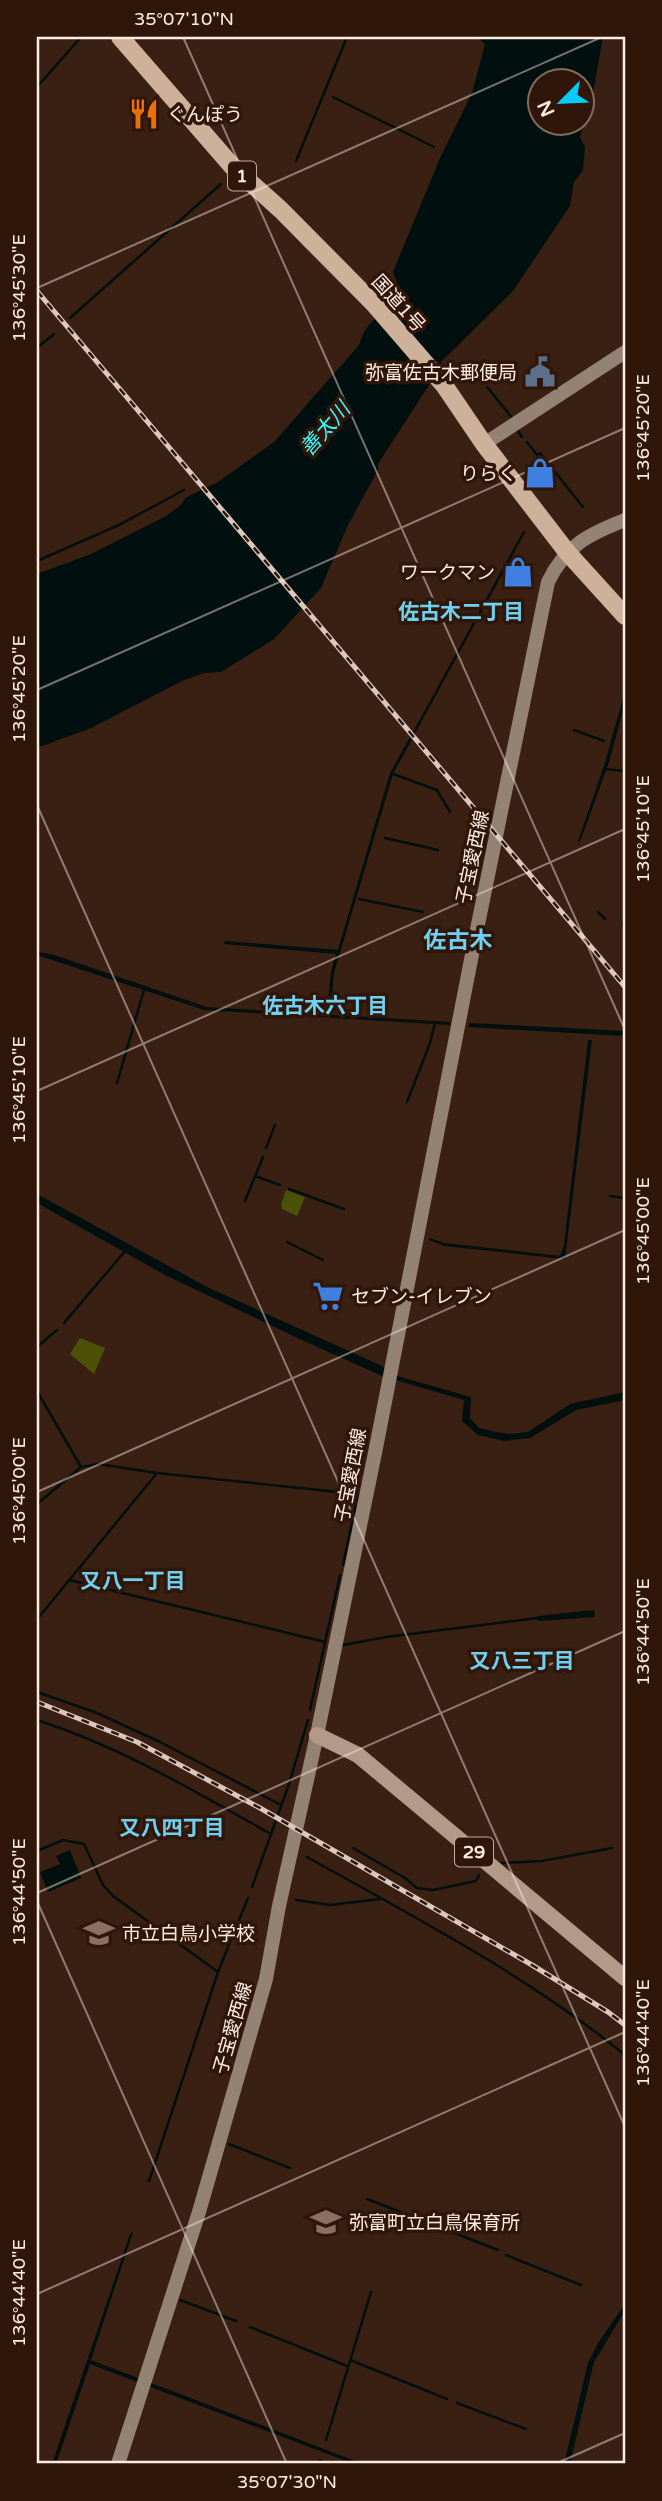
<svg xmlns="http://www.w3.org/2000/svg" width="662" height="2501" viewBox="0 0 662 2501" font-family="'Varela Round','Noto Sans JP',sans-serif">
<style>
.green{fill:#4b5207}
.water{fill:#020f0f;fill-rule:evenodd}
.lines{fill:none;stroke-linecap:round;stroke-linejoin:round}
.stream{stroke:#020f0f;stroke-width:2.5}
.secondary{stroke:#948273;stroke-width:14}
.primary{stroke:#b39a88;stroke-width:16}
.highway{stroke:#ceb19b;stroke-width:18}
.rail-casing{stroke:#dac7bd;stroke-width:5}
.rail{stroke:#2f1609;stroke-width:2.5;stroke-dasharray:8;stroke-linecap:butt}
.ticks{fill:none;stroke:#feece3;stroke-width:2;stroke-opacity:0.45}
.labels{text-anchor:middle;stroke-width:7;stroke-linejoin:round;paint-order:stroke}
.shield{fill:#2f1609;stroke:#c0aca2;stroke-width:2}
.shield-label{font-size:18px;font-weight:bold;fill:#feece3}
.poi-label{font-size:19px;fill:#feece3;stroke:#2f1609;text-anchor:start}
.street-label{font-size:19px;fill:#feece3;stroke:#2f1609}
.water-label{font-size:21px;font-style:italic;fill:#33fafc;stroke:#2f1609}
.neighbourhood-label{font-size:21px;font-weight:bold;fill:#71cfef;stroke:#2f1609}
.quarter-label{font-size:23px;font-weight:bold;fill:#71cfef;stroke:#2f1609}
.neatline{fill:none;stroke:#feece3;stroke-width:2.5}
.ticks-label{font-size:18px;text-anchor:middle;fill:#feece3}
</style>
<rect width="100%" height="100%" fill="#3a2013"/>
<g class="green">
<polygon points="286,1190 305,1197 297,1216 282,1209 281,1204"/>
<polygon points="80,1338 105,1348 94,1374 70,1354"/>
</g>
<g class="water">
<path d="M464,37H603L592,98L580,137L585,147L583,170L574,182L570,206L513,291L437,366L429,385L378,464V470L348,525L321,588L274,639L221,672L204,673L182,681L91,728L37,748V574L91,554L166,516L182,504L185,498L218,482L274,442L359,345C365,325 375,317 392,306L398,286L393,272L440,158L472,93L485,44L479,39ZM540,80H582V122H540Z"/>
<polygon points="625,691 625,703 609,762 580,842 578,841 604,766"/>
<polygon points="416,726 418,728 393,774 334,973 331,1003 328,1002 331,972 336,954 224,944 225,941 338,950 390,773"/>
<polygon points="37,952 51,954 207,1007 450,1022 450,1025 204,1010 37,955"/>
<polygon points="470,1023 625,1031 625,1036 468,1027"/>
<polygon points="588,1040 592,1040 565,1259 444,1246 429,1240 429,1238 445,1243 560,1256 564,1245"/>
<polygon points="37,1194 207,1287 382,1366 397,1376 471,1397 470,1418 479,1428 496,1432 509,1434 528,1432 570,1404 625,1392 625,1400 576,1410 530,1438 504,1441 478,1435 462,1421 464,1400 382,1376 304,1341 165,1275 37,1203"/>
<polygon points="594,1610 595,1617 538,1621 536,1618 538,1616"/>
<polygon points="70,1850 81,1878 48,1892 40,1872 60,1864 56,1856"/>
<polygon points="133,2232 91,2360 363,2464 354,2464 90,2364 56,2464 52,2464 130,2234"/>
<polygon points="625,2304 625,2311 594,2362 570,2464 564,2464 588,2363 598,2343"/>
</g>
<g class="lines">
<g class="stream">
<polyline points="37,87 81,37"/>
<polyline points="333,97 434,147"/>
<polyline points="296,161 347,37"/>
<polyline points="70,318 221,184"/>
<polyline points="37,348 54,334"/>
<polyline points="487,387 513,419"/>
<polyline points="518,431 522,437"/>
<polyline points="527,442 537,455 540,453 583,507"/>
<polyline points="37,561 119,525 184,490"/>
<polyline points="416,729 524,532"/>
<polyline points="574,730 604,741"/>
<polyline points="604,769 625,771"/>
<polyline points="393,774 437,790 450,812"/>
<polyline points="385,838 438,850"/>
<polyline points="359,899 423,912"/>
<polyline points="598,912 605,919"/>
<polyline points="623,925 625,916"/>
<polyline points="117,1083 144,990"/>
<polyline points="407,1102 430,1043 435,1023"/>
<polyline points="266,1148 275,1125"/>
<polyline points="255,1176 280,1185"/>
<polyline points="289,1189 344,1209"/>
<polyline points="610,1196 625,1198"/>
<polyline points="245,1201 263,1157"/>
<polyline points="287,1242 323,1260"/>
<polyline points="624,1295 625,1287"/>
<polyline points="64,1323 125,1251"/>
<polyline points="37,1347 57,1330"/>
<polyline points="37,1391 81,1467"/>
<polyline points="37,1504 81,1467 98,1464 157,1473 358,1494 343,1565"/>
<polyline points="69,1580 325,1642"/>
<polyline points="39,1617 157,1473"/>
<polyline points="343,1645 386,1637 537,1618"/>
<polyline points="37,1692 97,1713 160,1742 281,1805"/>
<polyline points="310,1710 340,1575"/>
<path d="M37,1720C121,1747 194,1791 271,1834"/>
<polyline points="353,1848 405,1878 417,1888 433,1890 476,1881 479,1875"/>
<polyline points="37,1851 63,1840 84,1844 103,1885 113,1896 218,1972"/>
<path d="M307,1857C416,1918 528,1976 625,2055"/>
<polyline points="502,1863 542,1861 612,1848"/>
<polyline points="252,1887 289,1784 308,1720"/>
<polyline points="296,1900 330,1905 380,1899"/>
<polyline points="229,2144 290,2168"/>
<polyline points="149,2181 218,1972 248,1898"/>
<polyline points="367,2199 498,2250"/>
<polyline points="506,2255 581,2285"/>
<polyline points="180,2300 236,2321"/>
<polyline points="250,2327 347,2366"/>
<polyline points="350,2360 447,2399"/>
<polyline points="457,2403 526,2429"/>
<polyline points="326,2440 371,2292"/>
<polyline points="128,2462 134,2464"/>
<polyline points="319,2464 320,2460"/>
</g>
<g class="secondary">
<polyline points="484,444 625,352"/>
<path d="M118,2464L199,2212L266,1979L279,1906L317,1735L375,1453L475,939L548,582C566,545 589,534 625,520"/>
</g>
<polyline class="primary" points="317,1735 358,1755 625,1978"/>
<polyline class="highway" points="120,37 232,166 281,210 375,305 444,385 484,444 567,552 625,616"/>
<g class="rail-casing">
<g id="rail">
<polyline points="37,291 625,987"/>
<polyline points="37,1702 137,1742 260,1808 532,1965 608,2012 625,2025"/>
</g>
</g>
<use href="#rail" class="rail"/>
</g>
<path class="ticks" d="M183,37L625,1030M37,288L602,37M37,690L625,428M37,805L625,2127M37,1091L625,829M37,1492L625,1230M37,1893L625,1631M37,1901L287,2464M37,2294L625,2032M555,2464L625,2433"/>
<defs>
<g id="restaurant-bare" transform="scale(2.415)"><path d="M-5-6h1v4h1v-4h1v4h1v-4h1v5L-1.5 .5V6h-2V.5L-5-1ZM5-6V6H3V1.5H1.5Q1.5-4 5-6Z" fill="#e8710a" stroke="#2f1609" stroke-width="2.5" paint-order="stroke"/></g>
<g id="civic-bare" transform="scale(2.415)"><path d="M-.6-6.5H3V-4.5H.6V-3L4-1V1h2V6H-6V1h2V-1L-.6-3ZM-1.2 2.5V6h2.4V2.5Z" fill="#5c6f8a" stroke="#2f1609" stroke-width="2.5" paint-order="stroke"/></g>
<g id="shop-bare" transform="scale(2.415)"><path d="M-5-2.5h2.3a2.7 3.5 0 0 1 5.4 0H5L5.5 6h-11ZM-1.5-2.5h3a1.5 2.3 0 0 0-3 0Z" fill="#3f7fe0" stroke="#2f1609" stroke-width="2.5" paint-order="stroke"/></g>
<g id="supermarket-bare" transform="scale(2.415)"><path d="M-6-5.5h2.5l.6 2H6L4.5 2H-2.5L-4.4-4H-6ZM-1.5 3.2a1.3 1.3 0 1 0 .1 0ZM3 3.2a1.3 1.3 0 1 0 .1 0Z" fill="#3f7fe0" stroke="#2f1609" stroke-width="2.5" paint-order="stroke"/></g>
<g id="school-bare" transform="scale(2.415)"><path d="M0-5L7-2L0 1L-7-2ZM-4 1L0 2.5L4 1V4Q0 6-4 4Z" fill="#8d6e63" stroke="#2f1609" stroke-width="2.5" paint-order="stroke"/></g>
</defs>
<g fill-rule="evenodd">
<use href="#restaurant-bare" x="144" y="114"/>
<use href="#civic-bare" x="540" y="372"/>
<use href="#shop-bare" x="540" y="473"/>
<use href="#shop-bare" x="518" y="572"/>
<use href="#supermarket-bare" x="328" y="1296"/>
<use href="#school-bare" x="99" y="1933"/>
<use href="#school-bare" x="326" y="2222"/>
</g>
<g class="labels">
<g class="shield">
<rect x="228" y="161.5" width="28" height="29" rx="5"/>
<rect x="455" y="1837.5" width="38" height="29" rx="5"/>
</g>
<g class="shield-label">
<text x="242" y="182">1</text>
<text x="474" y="1858">29</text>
</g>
<g class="poi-label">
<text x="167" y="121">ぐんぽう</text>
<text x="517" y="379" text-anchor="end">弥富佐古木郵便局</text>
<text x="517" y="480" text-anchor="end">りらく</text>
<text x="495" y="579" text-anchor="end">ワークマン</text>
<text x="351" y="1303">セブン-イレブン</text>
<text x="122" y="1940">市立白鳥小学校</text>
<text x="349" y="2229">弥富町立白鳥保育所</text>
</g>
<g class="street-label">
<text transform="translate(399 303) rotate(48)" y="7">国道1号</text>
<text transform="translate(472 857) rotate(-78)" y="7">子宝愛西線</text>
<text transform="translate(350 1475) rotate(-79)" y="7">子宝愛西線</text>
<text transform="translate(232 2028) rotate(-74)" y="7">子宝愛西線</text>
</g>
<g class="water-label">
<text transform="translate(325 429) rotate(-49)" y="7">善太川</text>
</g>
<g class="neighbourhood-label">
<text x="461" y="619">佐古木二丁目</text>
<text x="325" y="1013">佐古木六丁目</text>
<text x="133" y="1588">又八一丁目</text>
<text x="522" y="1668">又八三丁目</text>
<text x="172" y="1835">又八四丁目</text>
</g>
<g class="quarter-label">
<text x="458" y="948">佐古木</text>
</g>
</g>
<rect width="662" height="2501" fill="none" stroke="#2f1609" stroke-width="77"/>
<g transform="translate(561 102) rotate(246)"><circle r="33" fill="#2f1609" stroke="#826c60" stroke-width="2"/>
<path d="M0-5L12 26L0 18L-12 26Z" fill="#05cbf9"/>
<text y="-10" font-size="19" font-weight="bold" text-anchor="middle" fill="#feece3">N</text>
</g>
<rect x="38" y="38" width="586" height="2424" class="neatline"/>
<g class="ticks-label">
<text x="184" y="25">35°07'10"N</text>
<text transform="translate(19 288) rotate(-90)" y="6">136°45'30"E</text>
<text transform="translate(643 428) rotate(-90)" y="6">136°45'20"E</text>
<text transform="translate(19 689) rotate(-90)" y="6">136°45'20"E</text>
<text transform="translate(643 829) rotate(-90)" y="6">136°45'10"E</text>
<text transform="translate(19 1090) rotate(-90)" y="6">136°45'10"E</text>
<text transform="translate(643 1231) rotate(-90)" y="6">136°45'00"E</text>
<text transform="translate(19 1491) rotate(-90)" y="6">136°45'00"E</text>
<text transform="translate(643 1632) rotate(-90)" y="6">136°44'50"E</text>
<text transform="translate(19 1892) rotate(-90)" y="6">136°44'50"E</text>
<text transform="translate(643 2033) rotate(-90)" y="6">136°44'40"E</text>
<text transform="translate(19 2293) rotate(-90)" y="6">136°44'40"E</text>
<text x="287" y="2488">35°07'30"N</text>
</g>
</svg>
